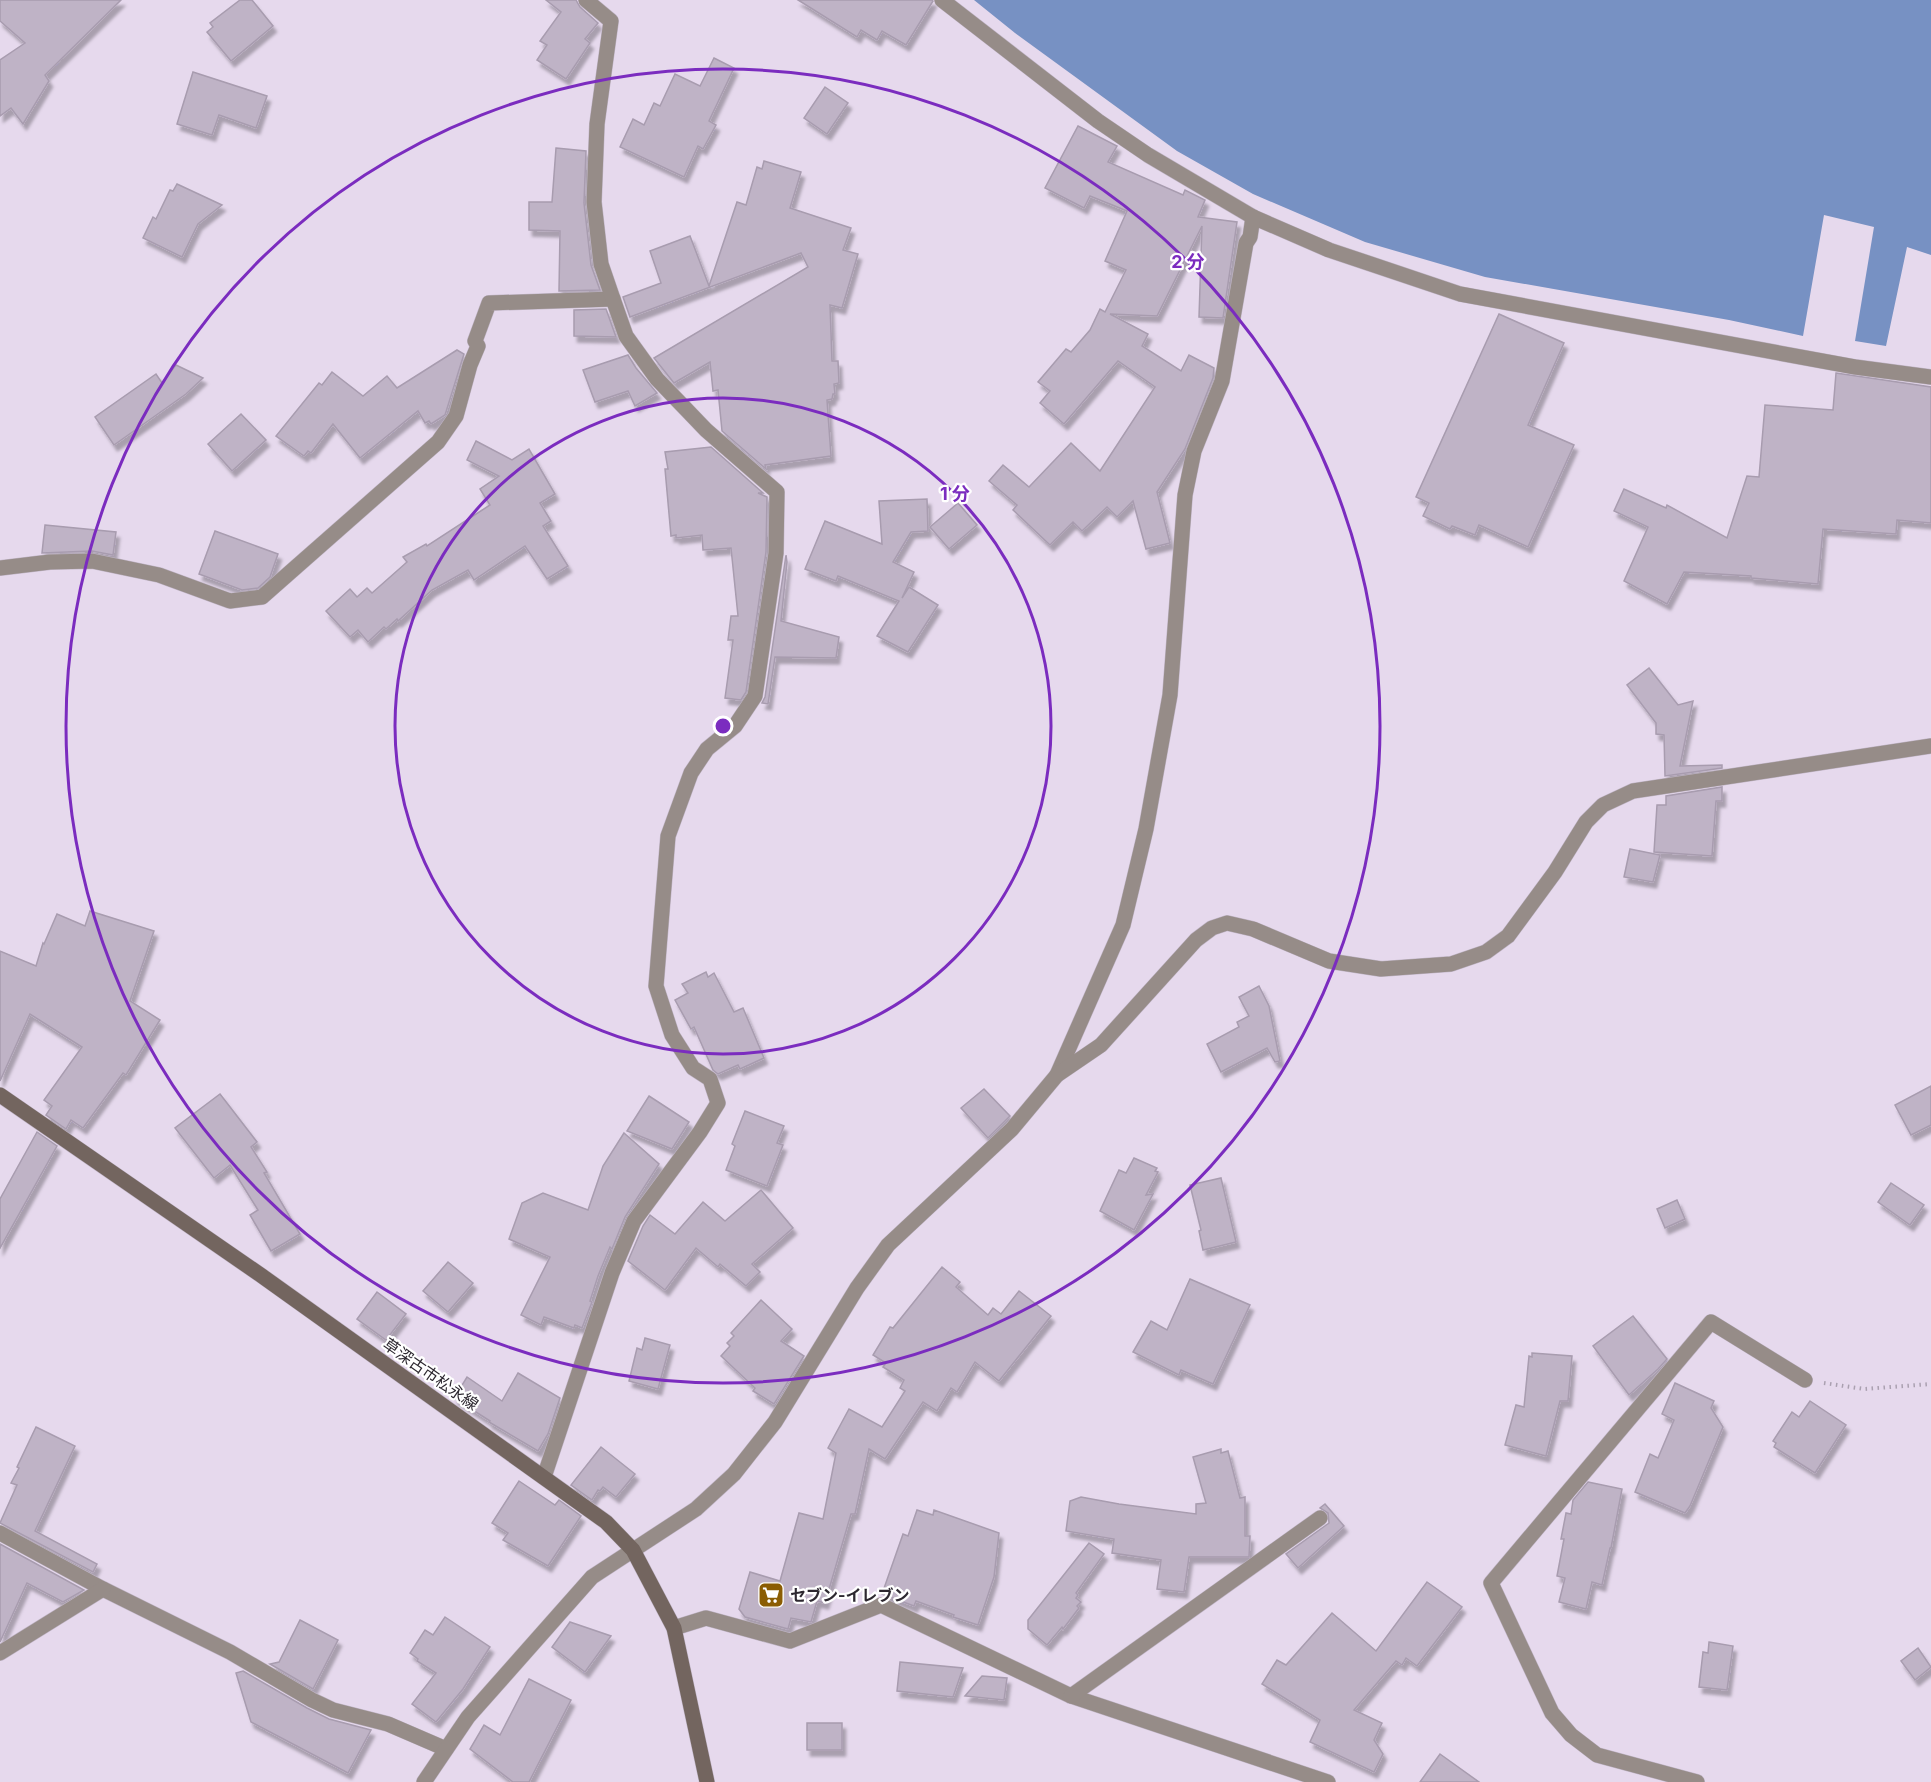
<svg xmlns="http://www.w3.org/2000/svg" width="1931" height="1782" viewBox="0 0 1931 1782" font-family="Inter,'Noto Sans JP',sans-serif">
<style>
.water{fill:#7791c3}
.building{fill:#bfb3c6;stroke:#a89caf;stroke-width:1.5;filter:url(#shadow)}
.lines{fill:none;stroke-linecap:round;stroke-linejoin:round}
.street-casing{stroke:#c1b6c7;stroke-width:16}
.secondary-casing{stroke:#c1b6c7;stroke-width:16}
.path{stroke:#aaa0b0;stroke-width:4;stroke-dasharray:1.5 4.5;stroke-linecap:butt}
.street{stroke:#968c88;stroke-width:15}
.secondary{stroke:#73655f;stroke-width:15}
.ring{fill:none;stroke:#7b2cbf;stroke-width:3}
.labels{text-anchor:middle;stroke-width:4.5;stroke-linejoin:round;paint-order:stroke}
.street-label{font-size:16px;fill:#2d2830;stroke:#fff}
.poi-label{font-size:16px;font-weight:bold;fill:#2d2830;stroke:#fff;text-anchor:start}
.centre{fill:#7b2cbf;stroke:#fff;stroke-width:3}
.ring-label{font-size:18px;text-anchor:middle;font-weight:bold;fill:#7b2cbf;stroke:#fff;stroke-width:4.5;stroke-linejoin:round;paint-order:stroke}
</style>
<defs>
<filter id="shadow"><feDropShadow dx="3.5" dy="6" stdDeviation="1.5" flood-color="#0004"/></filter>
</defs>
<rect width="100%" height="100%" fill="#e6d9ed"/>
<polygon class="water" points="974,0 1931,0 1931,255 1907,247 1886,346 1855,341 1874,227 1824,215 1803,336 1729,320 1485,277 1365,242 1253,194 1177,151 1015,33"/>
<g class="building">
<polygon points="0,0 121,0 45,75 49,81 23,124 11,108 0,116 0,60 25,43 0,21"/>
<polygon points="240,0 252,0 273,26 231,61 207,32 213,27 210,23"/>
<polygon points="546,0 576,0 580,7 598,23 585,39 590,43 566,79 537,60 547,45 540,41 561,12"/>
<polygon points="798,0 932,0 933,1 906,45 882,31 877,40 861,30 857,37"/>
<polygon points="714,58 734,68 709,121 716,125 703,149 698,146 684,177 620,147 633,119 644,125 654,103 660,106 675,74 700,86"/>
<polygon points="193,72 267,96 256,128 219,115 212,135 177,124"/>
<polygon points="825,87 848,103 827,134 804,118"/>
<polygon points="1078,126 1117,146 1108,162 1183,195 1185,190 1205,200 1198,217 1237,222 1223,318 1199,317 1202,226 1157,316 1110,314 1148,334 1142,346 1181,371 1189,355 1214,368 1213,378 1185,449 1157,492 1170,543 1146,549 1133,501 1117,517 1107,507 1082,531 1073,522 1050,545 1013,510 1017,505 989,481 1003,465 1029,487 1071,443 1100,471 1155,387 1118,361 1064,424 1040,403 1050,391 1038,382 1066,349 1071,352 1090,330 1100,309 1105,312 1126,270 1105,261 1127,211 1090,196 1084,208 1045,188"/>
<polygon points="556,148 586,151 584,203 591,265 600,290 559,291 560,231 529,230 529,202 552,202"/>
<polygon points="764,161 801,172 790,208 851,228 843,250 858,254 842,308 830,305 832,361 838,361 839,383 834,384 835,394 833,394 832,399 827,400 831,456 765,465 766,469 722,431 718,390 713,391 710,362 674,383 654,358 808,267 801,253 630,317 623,297 661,283 650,251 690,236 709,286 737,202 746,205 757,167 762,169"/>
<polygon points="177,184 222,205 198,224 182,257 143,238 153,217 156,219 170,190 173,191"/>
<polygon points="606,309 616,337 574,336 574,310"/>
<polygon points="1499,314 1564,343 1528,425 1574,445 1528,547 1479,525 1475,535 1452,526 1450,529 1423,516 1429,503 1416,497"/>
<polygon points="457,350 464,354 445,415 431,424 429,421 425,423 418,411 360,458 333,424 311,453 308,451 304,456 276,436 319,383 322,385 332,372 363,396 387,376 397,388"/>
<polygon points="628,355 636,368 657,393 635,406 628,391 595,402 583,370"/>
<polygon points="176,365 203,378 186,394 114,445 95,417 156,374 162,383"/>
<polygon points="1836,373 1931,387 1931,523 1897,520 1896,534 1823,529 1818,584 1751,578 1751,576 1684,572 1667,604 1624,581 1648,527 1614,511 1624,489 1666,508 1667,505 1727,538 1747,476 1759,477 1765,405 1833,410"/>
<polygon points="241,414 266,440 232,471 208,444"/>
<polygon points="476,441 512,460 529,449 555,494 540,503 551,521 543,526 568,566 547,579 525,546 474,580 468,570 432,590 398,621 397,619 386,629 384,627 368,642 358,630 350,637 326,611 350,589 357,597 367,588 372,593 407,562 403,557 426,544 427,546 490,505 480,489 499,476 467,460"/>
<polygon points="711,447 763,493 758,493 767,497 766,552 746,692 741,700 725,698 733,640 728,640 731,616 738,616 731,548 703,550 702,535 676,538 676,535 671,536 665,469 668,469 665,452"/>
<polygon points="927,499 928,531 911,532 893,562 914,572 902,598 909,587 938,605 908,652 877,636 899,601 838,576 836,581 805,569 825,521 882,544 879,501"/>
<polygon points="958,503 977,525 949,549 930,527"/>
<polygon points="45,525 116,532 113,555 92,551 42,553"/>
<polygon points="215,531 278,554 270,577 258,588 242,590 199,574"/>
<polygon points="786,555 787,562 781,621 839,637 836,658 775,657 768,704 762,703 765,697"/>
<polygon points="1649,668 1678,705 1693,701 1680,766 1722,765 1722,768 1665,776 1664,735 1656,734 1656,723 1627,685"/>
<polygon points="1722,787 1722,801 1716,801 1712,856 1654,852 1657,805 1666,805 1666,796"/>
<polygon points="1630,849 1660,855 1653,882 1624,877"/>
<polygon points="90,911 154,931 130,1001 160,1020 126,1075 123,1073 83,1128 71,1120 66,1129 46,1115 52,1106 44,1100 82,1047 30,1014 0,1081 0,951 36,966 43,943 44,944 57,914 85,926"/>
<polygon points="706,972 708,977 714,973 734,1012 743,1008 764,1058 740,1069 738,1065 718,1074 713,1070 694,1027 691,1029 675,1000 688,993 682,984"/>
<polygon points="1259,986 1269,1006 1280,1061 1275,1062 1267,1048 1221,1072 1207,1044 1239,1027 1237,1022 1249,1016 1239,997"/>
<polygon points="1931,1086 1931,1125 1911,1135 1895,1105"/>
<polygon points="984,1089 1010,1116 988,1138 961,1108"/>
<polygon points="220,1094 257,1142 251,1147 267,1172 264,1173 300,1234 271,1251 250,1215 258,1210 230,1165 214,1178 175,1128"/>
<polygon points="649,1096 689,1122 672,1149 627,1131"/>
<polygon points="745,1111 784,1126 777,1143 783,1145 767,1186 726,1170 735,1146 732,1144"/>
<polygon points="37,1132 57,1146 0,1248 0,1199"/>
<polygon points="624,1133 659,1164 625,1217 612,1249 610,1247 598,1276 590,1301 592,1302 582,1328 575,1325 574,1328 544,1317 541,1325 521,1315 550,1257 509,1239 522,1203 543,1193 588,1210 603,1166"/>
<polygon points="1134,1158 1157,1168 1155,1171 1158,1172 1146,1195 1153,1194 1134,1230 1100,1211 1119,1170 1126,1173"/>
<polygon points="1221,1178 1236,1242 1203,1250 1199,1231 1201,1230 1190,1185"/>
<polygon points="1891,1183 1924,1205 1910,1225 1878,1202"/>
<polygon points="761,1190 793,1228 752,1264 760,1272 746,1286 720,1264 718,1267 696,1248 665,1290 628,1261 643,1226 650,1215 675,1234 703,1202 725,1221"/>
<polygon points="1677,1200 1685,1219 1665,1228 1657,1209"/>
<polygon points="448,1262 473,1283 448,1312 423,1291"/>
<polygon points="942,1267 960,1282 956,1287 988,1315 993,1308 1001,1314 1019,1291 1051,1316 999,1381 975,1362 957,1392 951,1388 937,1411 923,1402 885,1459 869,1449 855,1514 851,1514 825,1603 817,1601 811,1622 791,1618 788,1629 745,1617 739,1609 750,1572 780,1581 799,1513 823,1519 836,1453 828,1448 849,1409 882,1427 905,1391 900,1388 904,1380 883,1367 886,1363 873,1355 890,1327 893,1328"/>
<polygon points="1190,1279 1250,1305 1213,1384 1181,1370 1179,1375 1133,1352 1151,1321 1167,1330"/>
<polygon points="377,1292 406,1314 386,1340 357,1319"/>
<polygon points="761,1300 792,1329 781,1341 804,1356 774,1404 753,1391 755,1388 721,1356 730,1346 727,1343 734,1336 731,1333"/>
<polygon points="1633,1316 1667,1359 1658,1369 1629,1395 1593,1346"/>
<polygon points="645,1338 670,1345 658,1389 629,1381 637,1348 642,1350"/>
<polygon points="1532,1353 1572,1356 1568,1401 1560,1401 1546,1456 1505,1445 1516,1405 1524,1407 1529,1356 1532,1357"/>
<polygon points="518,1373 560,1398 548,1434 538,1451 489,1422 490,1421 454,1398 467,1377 502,1401"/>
<polygon points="1675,1383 1714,1401 1711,1408 1723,1427 1690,1506 1685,1513 1635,1492 1650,1454 1658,1458 1674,1420 1662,1414"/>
<polygon points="1810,1401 1846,1425 1815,1473 1774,1447 1776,1443 1773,1441 1792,1412 1799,1417"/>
<polygon points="36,1427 75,1446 35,1531 97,1564 93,1572 0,1523 17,1485 11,1483 19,1468 17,1467"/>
<polygon points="601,1447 635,1474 616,1497 603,1487 600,1491 598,1490 592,1500 571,1485"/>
<polygon points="1221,1449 1221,1453 1228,1451 1240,1498 1245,1497 1245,1536 1250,1536 1249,1557 1189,1557 1184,1592 1157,1589 1161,1560 1112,1553 1114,1539 1066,1531 1070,1501 1081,1497 1119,1504 1196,1514 1196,1504 1206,1503 1193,1457"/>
<polygon points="519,1481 555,1505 559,1500 581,1516 548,1566 503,1540 508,1533 492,1523"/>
<polygon points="1588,1482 1622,1489 1611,1548 1610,1548 1602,1585 1592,1582 1586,1609 1559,1602 1565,1578 1557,1576 1564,1539 1561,1539 1566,1513 1571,1514 1573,1500"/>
<polygon points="1325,1504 1344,1526 1298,1568 1286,1554 1329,1523 1328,1513 1320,1508"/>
<polygon points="917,1510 933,1515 934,1510 999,1533 994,1577 978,1625 953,1617 954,1615 916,1601 914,1606 882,1594 903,1534 908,1536"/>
<polygon points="1089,1543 1104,1554 1076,1593 1078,1595 1076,1598 1081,1602 1077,1606 1079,1608 1063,1629 1062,1627 1047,1645 1028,1629 1028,1620"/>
<polygon points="0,1544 84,1590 63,1602 27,1583 0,1642"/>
<polygon points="1427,1582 1462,1607 1417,1666 1406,1658 1402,1665 1396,1661 1354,1710 1382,1723 1374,1740 1383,1754 1374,1772 1310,1742 1320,1720 1262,1684 1277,1660 1286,1665 1332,1613 1376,1651"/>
<polygon points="445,1617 490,1647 463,1689 436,1722 412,1704 436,1673 417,1661 418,1659 410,1653 425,1630 433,1635"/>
<polygon points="300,1620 338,1640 313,1689 270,1664 279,1662"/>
<polygon points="570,1622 611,1636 585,1672 552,1647"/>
<polygon points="1709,1642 1733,1646 1727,1690 1699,1687 1703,1652 1708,1653"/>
<polygon points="1918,1648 1931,1667 1915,1680 1901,1661"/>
<polygon points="900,1662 963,1668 953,1697 897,1691"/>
<polygon points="243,1671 307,1708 329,1719 371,1730 348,1773 251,1722 236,1673"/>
<polygon points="982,1676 1007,1678 1004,1700 965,1696"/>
<polygon points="529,1679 571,1700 529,1782 513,1782 470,1749 484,1725 500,1735"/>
<rect x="807" y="1723" width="35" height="27"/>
<polygon points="1440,1754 1479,1782 1420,1782"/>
</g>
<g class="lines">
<g class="street-casing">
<g id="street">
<polyline points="942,0 1098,121 1148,155 1253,217 1329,250 1460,294 1855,367 1931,377"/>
<polyline points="0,568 50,562 92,561 159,575 230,601 262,597 438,442 456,416 470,365 478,346 475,341 489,303 613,299"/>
<polyline points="1057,1075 1123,925 1146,829 1170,695 1185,495 1194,451 1222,381 1246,243 1250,237 1253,217"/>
<polyline points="544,1477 612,1273 634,1221 700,1132 718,1103 710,1079 693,1068 672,1035 656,986 668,836 691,773 707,749 735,726 755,696 776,553 777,492 706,430 657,379 626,336 613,299 601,264 594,202 597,124 611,21 586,0"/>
<polyline points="0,1533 103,1589 230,1652 312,1700 333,1710 388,1724 446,1749"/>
<polyline points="674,1628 706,1618 790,1641 881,1605 1071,1696 1328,1782"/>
<polyline points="0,1653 103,1589"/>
<polyline points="1071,1696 1320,1518"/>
<polyline points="424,1782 468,1717 592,1577 696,1509 734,1474 775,1422 857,1288 888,1245 1012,1129 1057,1075 1101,1045 1196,940 1212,928 1227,923 1253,929 1329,961 1381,969 1451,964 1486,952 1508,936 1555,872 1586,822 1603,805 1633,791 1931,746"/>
<polyline points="1697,1782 1597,1755 1571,1735 1552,1713 1491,1583 1711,1322 1805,1380"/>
</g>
</g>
<g class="secondary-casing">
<polyline id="secondary" points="0,1095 262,1276 606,1522 633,1550 674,1628 707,1782"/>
</g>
<polyline class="path" points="1824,1383 1864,1389 1931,1384"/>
<use href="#street" class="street"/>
<use href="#secondary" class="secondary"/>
</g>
<g class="ring">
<circle cx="723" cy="726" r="328"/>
<circle cx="723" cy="726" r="657"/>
</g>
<defs>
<g id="supermarket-square" transform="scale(1.35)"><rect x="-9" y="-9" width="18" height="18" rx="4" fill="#8b5d03" stroke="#fff"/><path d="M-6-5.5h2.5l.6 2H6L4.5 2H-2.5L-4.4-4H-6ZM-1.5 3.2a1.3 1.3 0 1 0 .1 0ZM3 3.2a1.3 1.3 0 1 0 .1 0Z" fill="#fff"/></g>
</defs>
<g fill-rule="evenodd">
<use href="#supermarket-square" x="771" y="1595"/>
</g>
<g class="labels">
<g class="street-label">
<text transform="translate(431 1374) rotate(35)" y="6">草深古市松永線</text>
</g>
<g class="poi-label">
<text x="790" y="1601">セブン-イレブン</text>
</g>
</g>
<circle cx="723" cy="726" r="9" class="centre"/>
<g class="ring-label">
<text x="1188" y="268">2 分</text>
<text x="955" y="500">1 分</text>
</g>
</svg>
